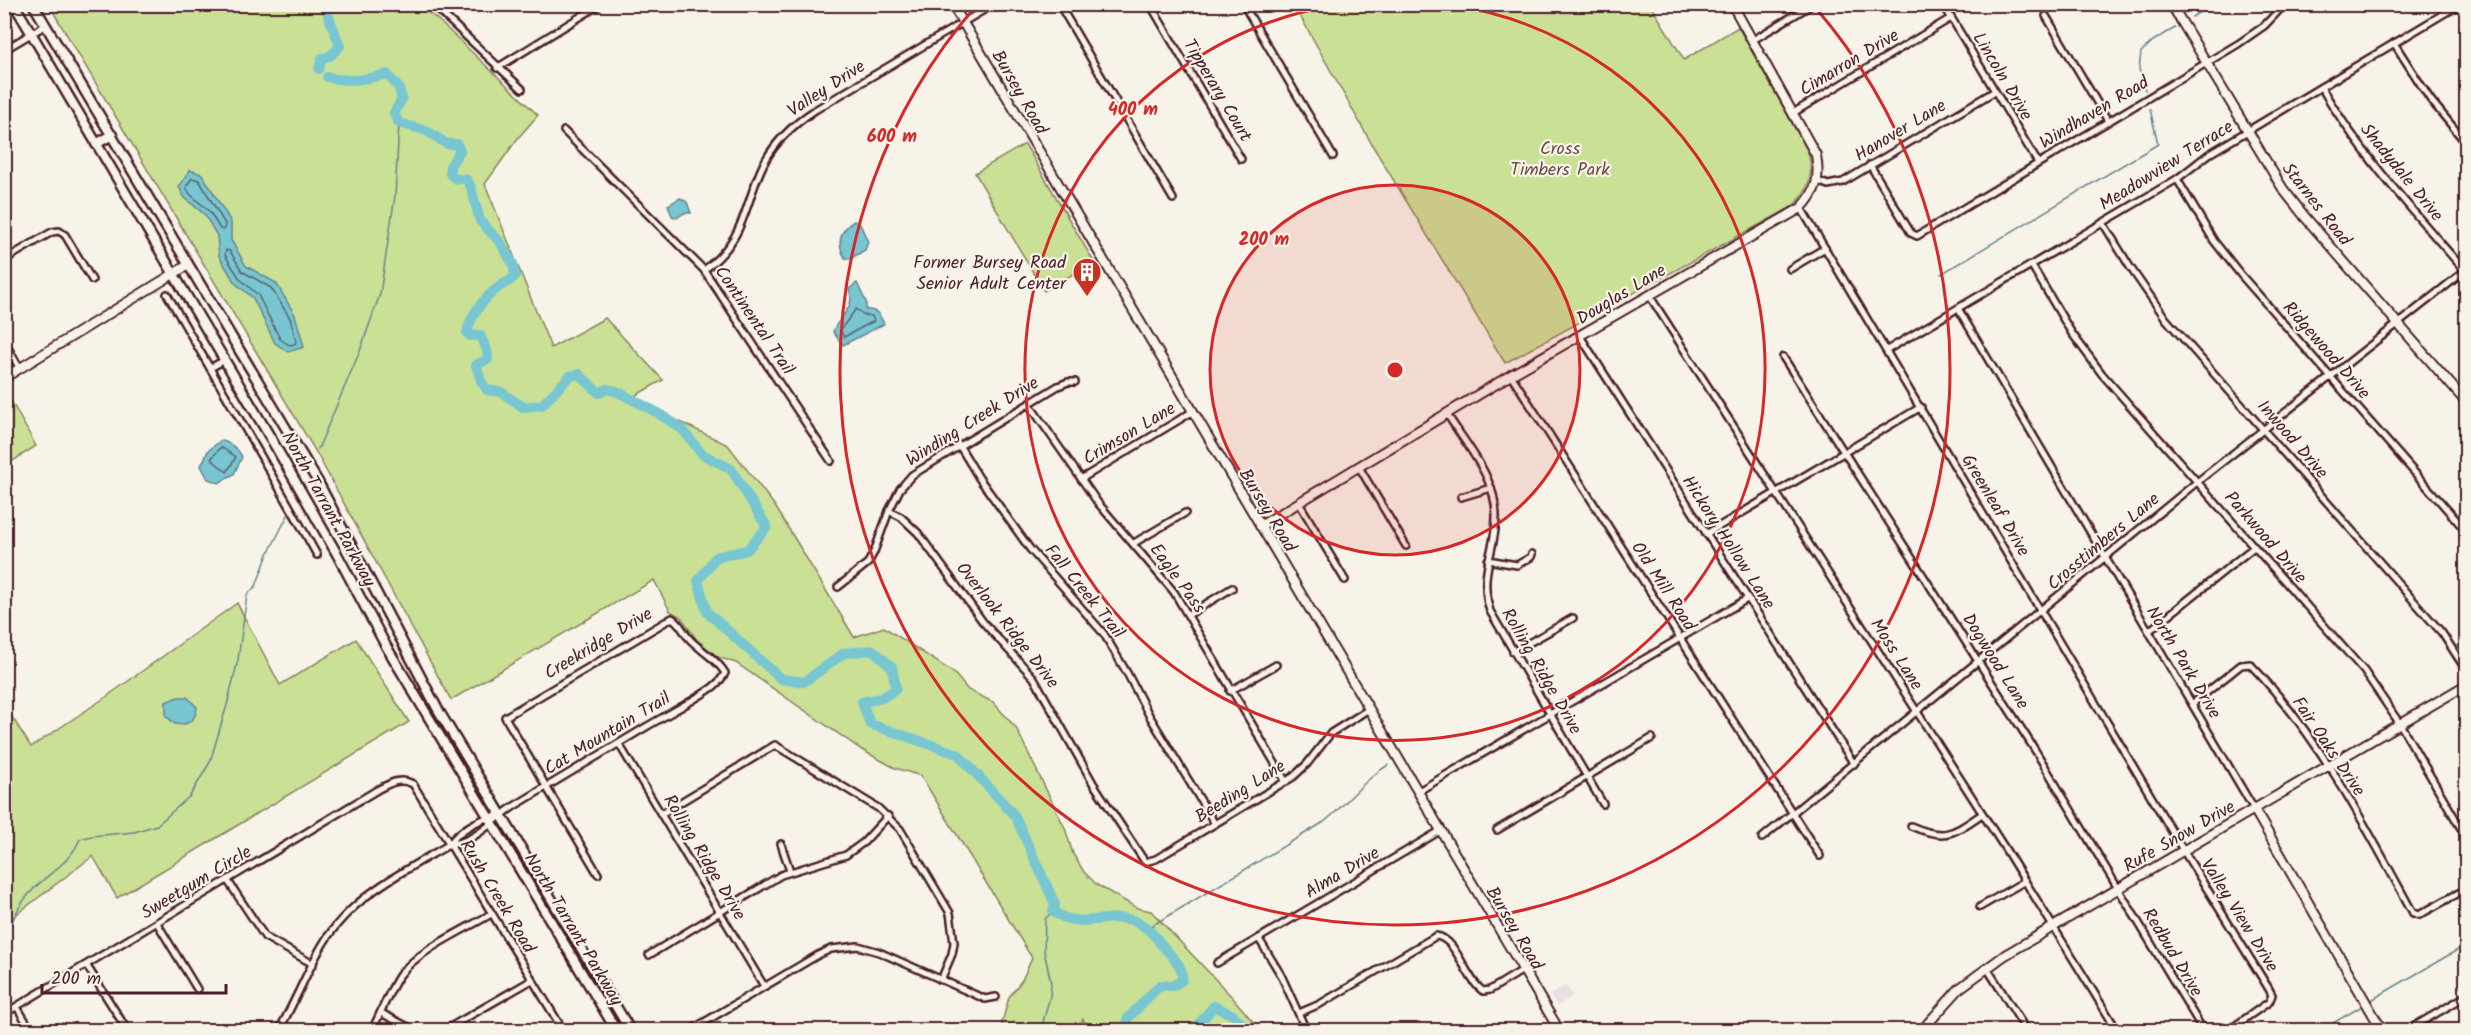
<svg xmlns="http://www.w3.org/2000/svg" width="2471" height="1035" viewBox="0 0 2471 1035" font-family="Kalam,sans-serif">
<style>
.built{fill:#e9e0e6}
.green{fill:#c9e095;stroke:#8a8060;stroke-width:1.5}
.water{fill:#77c6d2;stroke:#65838f;stroke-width:1.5}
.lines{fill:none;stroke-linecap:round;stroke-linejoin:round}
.shore{stroke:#5c626e;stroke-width:1.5}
.stream{stroke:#65838f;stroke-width:1.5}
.river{stroke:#77c6d2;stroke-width:10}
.street-casing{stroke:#4a1f2b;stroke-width:10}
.secondary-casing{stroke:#4a1f2b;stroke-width:12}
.primary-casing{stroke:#4a1f2b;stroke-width:13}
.street{stroke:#f7f3e8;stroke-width:5}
.secondary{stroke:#f7f3e8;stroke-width:8}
.primary{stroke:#f7f3e8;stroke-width:8}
.ring{fill:none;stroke:#d62828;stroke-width:3}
.labels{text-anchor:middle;stroke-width:4.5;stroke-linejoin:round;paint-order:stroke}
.street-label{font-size:18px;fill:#4a1f2b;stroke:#f7f3e8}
.park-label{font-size:18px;fill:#6a4f46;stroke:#f7f3e8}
.poi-label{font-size:18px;fill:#4a1f2b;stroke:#f7f3e8;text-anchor:end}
.centre{fill:#d62828;stroke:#f7f3e8;stroke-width:3}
.ring-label{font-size:18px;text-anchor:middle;font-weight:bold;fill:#d62828;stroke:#f7f3e8;stroke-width:4.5;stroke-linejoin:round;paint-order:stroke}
</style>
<rect width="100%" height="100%" fill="#f7f3e8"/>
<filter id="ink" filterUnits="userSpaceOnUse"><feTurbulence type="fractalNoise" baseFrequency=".0167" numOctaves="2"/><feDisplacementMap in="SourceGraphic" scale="12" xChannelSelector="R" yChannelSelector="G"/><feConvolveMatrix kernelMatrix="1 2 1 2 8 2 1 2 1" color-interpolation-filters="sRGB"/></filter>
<g filter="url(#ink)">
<polygon class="built" points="1566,985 1573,996 1557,1006 1550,995"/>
<g class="green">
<polygon points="415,4 437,19 538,115 518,138 485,184 551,348 605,318 663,380 631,398 728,445 775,506 854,637 884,627 954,673 968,690 993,702 1016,728 1065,828 1073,854 1084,872 1097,885 1137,908 1151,911 1233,998 1260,1030 1089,1030 1083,1019 1076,1030 1000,1030 1009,997 1022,980 1032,958 921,776 895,768 862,750 736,663 718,657 697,640 681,617 670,611 654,580 451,700 316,452 49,5"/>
<path d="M1294,5H1651L1684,60L1738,27L1808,151C1814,176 1810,190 1792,207L1505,363L1374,148Z"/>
<polygon points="1025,144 1094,262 1044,291 975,173"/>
<polygon points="5,390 36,446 5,466 4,466"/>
<polygon points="237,603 280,685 356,639 409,722 117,898 93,856 5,923 4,704 31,747 106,697"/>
</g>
<g class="water">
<polygon points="190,170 202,174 231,222 231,240 246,266 276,283 295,315 304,347 288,352 275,343 253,298 235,283 219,256 217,236 205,215 185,198 179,187"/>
<polygon points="680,198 687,202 691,213 684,213 677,218 672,216 668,205"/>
<path d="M854,221L860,224L868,242L865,250L850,259L845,258C836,242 840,230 854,221Z"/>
<path d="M857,283L866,302V310C877,309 880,315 884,324L843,345L833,332C838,316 857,308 849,289Z"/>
<path d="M220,441C228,441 239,449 242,457L234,474L219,483L208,479L201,466L208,451Z"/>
<path d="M178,697H187L197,707C196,720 188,726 175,724L166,716V702Z"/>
</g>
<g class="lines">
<g class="shore">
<polygon points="192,178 199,180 225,224 224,230 220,229 210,212 190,194 186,187"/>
<polygon points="226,250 230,251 242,271 271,288 290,318 296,341 295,344 289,345 280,339 258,295 240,279 225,255"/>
<polygon points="856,309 864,315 872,316 874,321 844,337 840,330"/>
<polygon points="221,447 236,457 227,472 211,459"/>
</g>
<g class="stream">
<polyline points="2192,17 2212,4"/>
<polyline points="2145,90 2139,69 2141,52 2153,41 2175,28"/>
<polyline points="1941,274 2158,144 2150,109"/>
<polyline points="318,449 360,351 380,294 395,196 399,123"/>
<path d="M1148,928L1324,822C1347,804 1363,780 1388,765"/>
<path d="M4,945C10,927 16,908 29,894C47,873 69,865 80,839L92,836L134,832L157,825L190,796L210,762L227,705L238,660L247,595L256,586L268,554L288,515"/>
<polyline points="2368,1002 2466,945"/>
<polyline points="1041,1030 1050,996 1051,983 1044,951 1045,919 1053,911"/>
<polyline points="2321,1030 2364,1005"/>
</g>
<g class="river">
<polyline points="319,69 322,58 330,56 340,46 324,4"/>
<path d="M327,77C348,83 367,79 387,74L399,88L402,99L394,113L399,123L427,131L447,144H457L460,151L450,166V174L456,179H466L471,187L480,221L500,242L513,264L515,276C510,282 506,282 500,286C484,298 471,314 467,333L470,336L480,335L487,350L488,359L476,365L481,381L487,390L501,392L523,407L542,405L570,376L579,374L599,393L607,389L616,391L658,413L682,429L702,454L731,469L767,527L747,550L716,557L698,581L707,612L781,679L804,682L844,653L873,650L892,667L896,689L882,698L862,702L870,724L958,754L1015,816L1055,904L1053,911C1080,933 1113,909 1139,923C1152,930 1158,941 1168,952C1176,961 1183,967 1182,980L1173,986L1160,985L1128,1018L1125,1030"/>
<polyline points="1185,1030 1196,1027 1214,1006 1233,1015 1242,1024 1243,1030"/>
</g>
<g class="street-casing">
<g id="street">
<polyline points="432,4 522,89"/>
<polyline points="1059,4 1173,199"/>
<polyline points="1150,4 1241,159"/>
<polyline points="1243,4 1333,156"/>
<polyline points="1943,4 2038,163"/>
<polyline points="2046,16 2108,121"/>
<polyline points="1753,40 1813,4"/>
<polyline points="2394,43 2430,99 2466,143"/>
<polyline points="4,50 46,25"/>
<polyline points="497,68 601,4"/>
<path d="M2321,87C2361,155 2414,212 2466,272"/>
<polyline points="1793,113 1951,18"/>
<polyline points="564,131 704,270 831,461"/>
<polyline points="1870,165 1911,233 1917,236 2238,44 2264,26 2285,4"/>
<polyline points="2177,179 2214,241 2241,275 2466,531"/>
<polyline points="1818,181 1828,185 1843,182 1995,91"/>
<polyline points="1801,208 2183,850 2269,989 2272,995 2269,1002 2229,1030"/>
<polyline points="2103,223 2130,267 2166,319 2442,633 2466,670"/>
<polyline points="4,260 52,232 59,231 65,235 92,280"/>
<polyline points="2032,266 2071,332 2102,374 2364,671 2400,724 2466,837"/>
<polyline points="1790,269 1825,248"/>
<path d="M704,270C747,238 743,206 764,163C776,140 794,124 815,110L994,4"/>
<path d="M167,294C217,381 269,468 317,555"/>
<polyline points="1649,295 2004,847 2117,1030"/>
<polyline points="1959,310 2254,809"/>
<polyline points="1580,336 1854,764"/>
<polyline points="4,341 20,369"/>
<polyline points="1887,350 2177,179 2209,154 2460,4"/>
<polyline points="1783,357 2035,750 2203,1030"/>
<polyline points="210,368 225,360"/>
<polyline points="1511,375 1820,856"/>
<polyline points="1029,404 1098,503 1174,592 1286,782"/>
<path d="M1447,414C1466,445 1496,477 1496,516C1496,551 1478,573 1490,611L1603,804"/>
<polyline points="959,445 979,478 1030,549 1104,634 1127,673 1149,715 1215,824"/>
<polyline points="1359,467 1406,546"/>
<polyline points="1081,479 1192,412"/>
<polyline points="1461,497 1491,488"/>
<polyline points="1299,503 1345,580"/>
<polyline points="889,511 901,517 918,533 983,622 1034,678 1093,783 1145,862 1156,859 1293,777 1307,764 1331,733 1369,709"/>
<polyline points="1706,534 1921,407"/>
<polyline points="1134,543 1185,513"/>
<polyline points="1488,560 1517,565 1531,557 1532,554"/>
<polyline points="838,587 868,563 874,552 889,511 900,489 912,475 1058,386 1068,382 1075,382"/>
<polyline points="1188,615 1232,588"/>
<polyline points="2149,631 2254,547"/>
<polyline points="1513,652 1573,618"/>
<polyline points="1230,691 1276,665"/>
<path d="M2192,704L2241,665L2250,664C2318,734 2367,828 2413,913L2419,915L2466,889"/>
<polyline points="619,744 764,986"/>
<polyline points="1417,792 1747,599"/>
<polyline points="661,814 775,745 878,808 900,829 950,913 954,943 952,954 941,980"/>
<path d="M1911,826C1946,841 1952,834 1982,814"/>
<polyline points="1497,830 1652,738"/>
<polyline points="1762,838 2197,482 2466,270"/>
<path d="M450,844C474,844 496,817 516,805C559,779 603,753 646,727C668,714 692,702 713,687C718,683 722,679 725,673C716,657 698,650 687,636C682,629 679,622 672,618L505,717L598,874"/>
<polyline points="781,844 790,871"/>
<polyline points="228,881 265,937 313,964"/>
<polyline points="1980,907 2025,881"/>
<polyline points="157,923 197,989"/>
<polyline points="1259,939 1281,975 1306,1030"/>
<polyline points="649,955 781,875 846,855 864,842 888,816"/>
<polyline points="1217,963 1440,831"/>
<polyline points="87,966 124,1025"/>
<polyline points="1987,968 2026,1030"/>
<polyline points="17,1007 31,1030"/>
<polyline points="381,1013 414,1030"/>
<path d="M1299,1013L1320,1004L1436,936C1457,938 1465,979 1483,991L1490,990L1523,970"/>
<path d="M4,1014L377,790C390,783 400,777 413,784L563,1030"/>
<polyline points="1929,1021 1935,1030"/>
<path d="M279,1030C295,1002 307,971 323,944C352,896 403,872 450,844C459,829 483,817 500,815"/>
<path d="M372,1030C381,1013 388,993 399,976C418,950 463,931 491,914"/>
<polyline points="445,1030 532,980"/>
<polyline points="691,1030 818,955 831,949 858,946 879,952 985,999 996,997"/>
<polyline points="2408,1030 2466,996"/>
</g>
</g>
<g class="secondary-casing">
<g id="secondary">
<polyline points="952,4 1559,1030"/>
<polyline points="2171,4 2283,189 2305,217 2466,402"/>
<polyline points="4,378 188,265"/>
<path d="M1260,526L1511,375L1801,208C1817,192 1820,177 1816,155L1732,4"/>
<polyline points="2254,809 2382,1030"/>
<polyline points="1922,1030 1960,988 2005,955 2466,685"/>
</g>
</g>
<g class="primary-casing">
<g id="primary">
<polyline points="14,4 270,437 337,554 386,646 616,1030"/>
<polyline points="33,4 318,482 437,708 630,1030"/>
<polyline points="96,144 112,135"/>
</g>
</g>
<use href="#street" class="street"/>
<use href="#secondary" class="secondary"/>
<use href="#primary" class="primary"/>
</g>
</g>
<circle cx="1395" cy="370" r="185" fill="#d62828" fill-opacity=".12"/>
<g class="ring">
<circle cx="1395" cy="370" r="185"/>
<path d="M1453 5A370 370 0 1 1 1337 5"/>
<path d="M1814 6A555 555 0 1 1 976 6"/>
</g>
<defs>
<g id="building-pin" transform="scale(1.5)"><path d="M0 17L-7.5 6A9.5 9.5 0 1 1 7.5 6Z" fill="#c8321e" stroke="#f7f3e8"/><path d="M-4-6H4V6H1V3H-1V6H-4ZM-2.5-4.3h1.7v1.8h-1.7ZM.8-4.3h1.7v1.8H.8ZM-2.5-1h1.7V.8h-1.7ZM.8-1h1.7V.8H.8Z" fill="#fff"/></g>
</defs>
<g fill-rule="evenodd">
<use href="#building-pin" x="1087" y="272"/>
</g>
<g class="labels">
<g class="street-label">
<text transform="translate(1849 62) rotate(-31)" y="6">Cimarron Drive</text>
<text transform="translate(2003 76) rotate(59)" y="6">Lincoln Drive</text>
<text transform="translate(826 88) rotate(-33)" y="6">Valley Drive</text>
<text transform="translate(1218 90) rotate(59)" y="6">Tipperary Court</text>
<text transform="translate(1020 92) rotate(60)" y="6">Bursey Road</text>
<text transform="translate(2094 112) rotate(-31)" y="6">Windhaven Road</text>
<text transform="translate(1900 130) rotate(-31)" y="6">Hanover Lane</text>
<text transform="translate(2166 165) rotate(-32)" y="6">Meadowview Terrace</text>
<text transform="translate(2402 172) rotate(51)" y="6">Shadydale Drive</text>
<text transform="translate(2317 204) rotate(52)" y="6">Starnes Road</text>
<text transform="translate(1621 294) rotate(-31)" y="6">Douglas Lane</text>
<text transform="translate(755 320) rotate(56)" y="6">Continental Trail</text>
<text transform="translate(2327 350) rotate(49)" y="6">Ridgewood Drive</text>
<text transform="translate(972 421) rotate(-32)" y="6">Winding Creek Drive</text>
<text transform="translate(1129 433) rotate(-31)" y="6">Crimson Lane</text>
<text transform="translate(2293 439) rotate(49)" y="6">Inwood Drive</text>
<text transform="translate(1996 505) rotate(59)" y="6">Greenleaf Drive</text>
<text transform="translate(329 509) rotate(61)" y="6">North Tarrant Parkway</text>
<text transform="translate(1268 510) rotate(59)" y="6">Bursey Road</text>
<text transform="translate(2266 537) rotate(49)" y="6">Parkwood Drive</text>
<text transform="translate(2103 541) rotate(-40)" y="6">Crosstimbers Lane</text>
<text transform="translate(1729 542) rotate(57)" y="6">Hickory Hollow Lane</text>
<text transform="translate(1178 578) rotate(54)" y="6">Eagle Pass</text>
<text transform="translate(1664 586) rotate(57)" y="6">Old Mill Road</text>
<text transform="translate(1085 591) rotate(51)" y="6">Fall Creek Trail</text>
<text transform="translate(1008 625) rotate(52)" y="6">Overlook Ridge Drive</text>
<text transform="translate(598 643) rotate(-31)" y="6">Creekridge Drive</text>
<text transform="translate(1897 654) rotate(57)" y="6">Moss Lane</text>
<text transform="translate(1996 661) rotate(58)" y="6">Dogwood Lane</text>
<text transform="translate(2184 662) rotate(59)" y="6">North Park Drive</text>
<text transform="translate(1542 671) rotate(60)" y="6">Rolling Ridge Drive</text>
<text transform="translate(607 733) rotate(-31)" y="6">Cat Mountain Trail</text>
<text transform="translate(2329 746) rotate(56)" y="6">Fair Oaks Drive</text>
<text transform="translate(1240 791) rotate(-32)" y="6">Beeding Lane</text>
<text transform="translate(2179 836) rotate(-30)" y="6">Rufe Snow Drive</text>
<text transform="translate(705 857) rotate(59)" y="6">Rolling Ridge Drive</text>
<text transform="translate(1342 872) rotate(-31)" y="6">Alma Drive</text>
<text transform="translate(196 882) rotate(-31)" y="6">Sweetgum Circle</text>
<text transform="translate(498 896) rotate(59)" y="6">Rush Creek Road</text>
<text transform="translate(2240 915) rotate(58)" y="6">Valley View Drive</text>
<text transform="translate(1515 928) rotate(59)" y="6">Bursey Road</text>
<text transform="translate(574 929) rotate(59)" y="6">North Tarrant Parkway</text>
<text transform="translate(2173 952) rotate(59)" y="6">Redbud Drive</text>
</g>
<g class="park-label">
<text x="1560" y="154">Cross<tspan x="1560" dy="21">Timbers Park</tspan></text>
</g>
<g class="poi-label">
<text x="1066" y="268">Former Bursey Road<tspan x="1066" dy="21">Senior Adult Center</tspan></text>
</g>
</g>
<circle cx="1395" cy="370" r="9" class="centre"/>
<g class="ring-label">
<text x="1133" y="115">400 m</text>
<text x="892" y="142">600 m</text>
<text x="1264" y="245">200 m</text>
</g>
<rect width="2471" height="1035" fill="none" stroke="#f7f3e8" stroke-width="24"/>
<rect x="12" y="12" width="2447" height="1011" fill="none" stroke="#4a1f2b" stroke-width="2" filter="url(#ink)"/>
<path d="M42 984v9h184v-9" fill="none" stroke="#4a1f2b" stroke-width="3"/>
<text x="51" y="984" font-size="18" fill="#4a1f2b" stroke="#f7f3e8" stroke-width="4.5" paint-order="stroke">200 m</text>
</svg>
